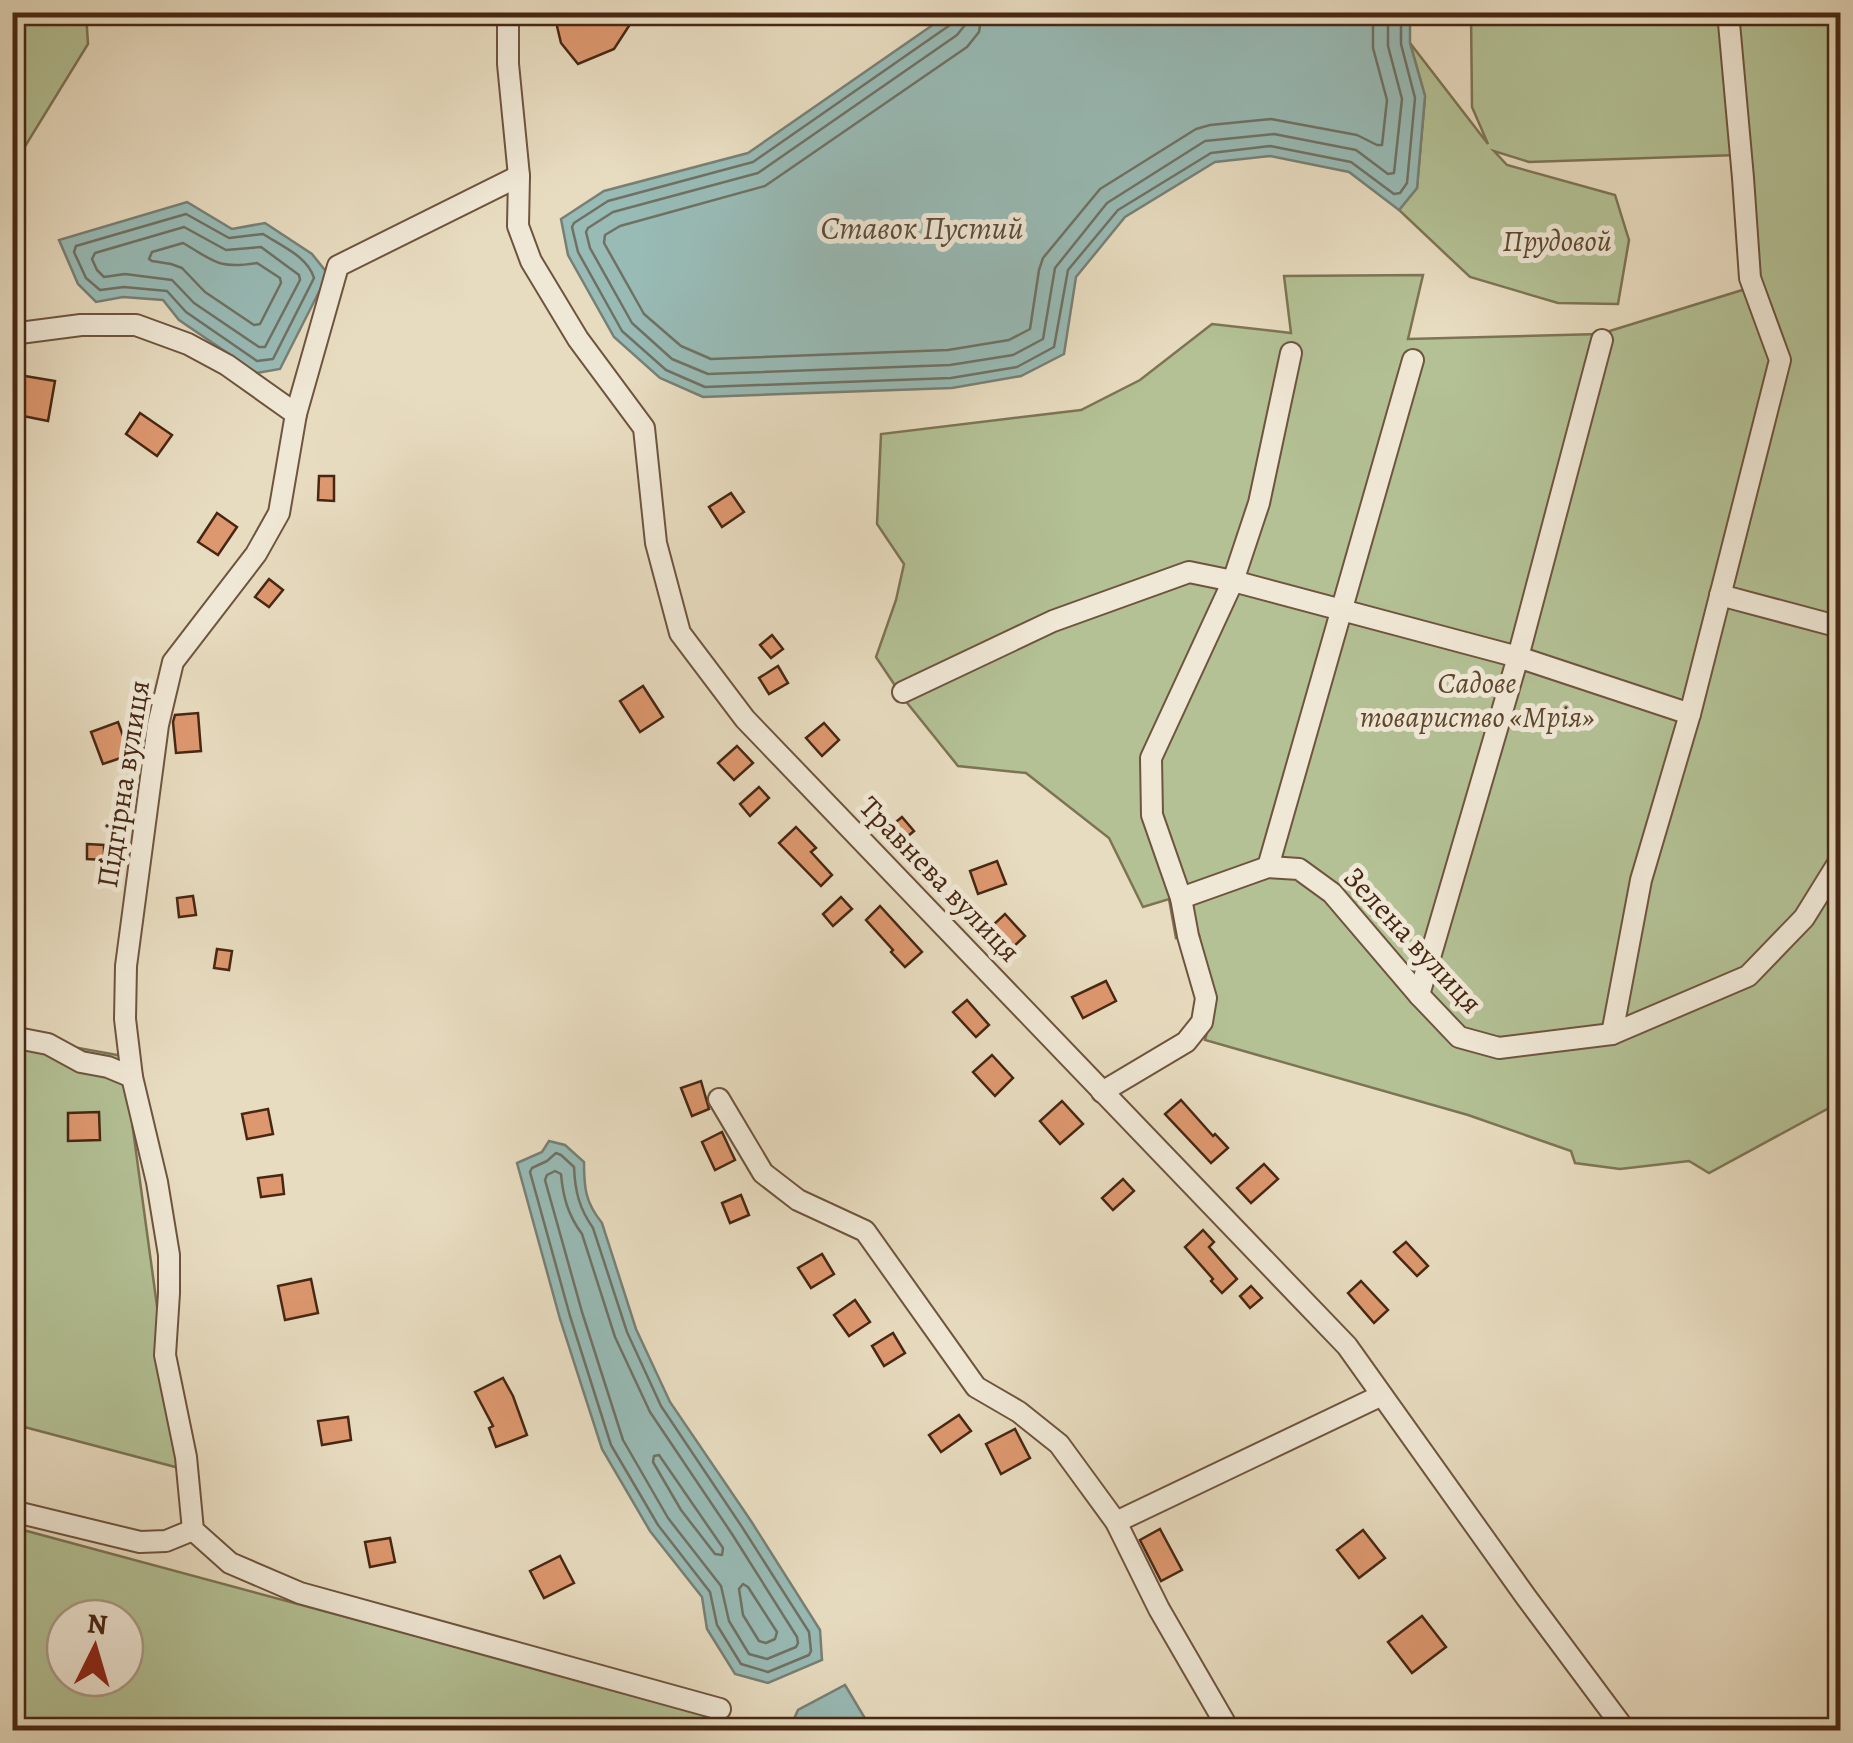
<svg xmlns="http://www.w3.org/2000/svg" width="1853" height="1743" viewBox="0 0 1853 1743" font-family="Alegreya,serif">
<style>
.green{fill:#b3c195;stroke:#7d7454;stroke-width:2.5;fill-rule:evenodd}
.water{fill:#98bbb6;stroke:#788075;stroke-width:2.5}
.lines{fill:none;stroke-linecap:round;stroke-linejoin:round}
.shore{stroke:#707164;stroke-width:2.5}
.building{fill:#de986f;stroke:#472713;stroke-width:2.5}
.minor-casing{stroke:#6f543e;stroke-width:24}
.minor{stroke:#f0e8d6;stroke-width:20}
.labels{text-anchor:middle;stroke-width:10;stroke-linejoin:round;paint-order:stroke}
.park-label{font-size:30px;font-style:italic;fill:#5d462d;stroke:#f0e8d6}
.street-label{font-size:30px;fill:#472713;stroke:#f0e8d6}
.water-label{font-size:32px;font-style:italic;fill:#5b4c3c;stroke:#f0e8d6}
</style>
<rect width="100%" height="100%" fill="#e8dcc0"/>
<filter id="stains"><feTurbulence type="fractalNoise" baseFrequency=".002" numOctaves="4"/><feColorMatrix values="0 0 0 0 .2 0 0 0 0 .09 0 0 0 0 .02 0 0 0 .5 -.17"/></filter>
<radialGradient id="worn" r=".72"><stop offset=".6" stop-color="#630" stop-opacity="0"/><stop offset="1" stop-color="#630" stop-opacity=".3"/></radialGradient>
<g class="green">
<polygon points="12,13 86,13 88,44 13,166"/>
<polygon points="1471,13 1840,13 1840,1102 1709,1173 1689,1161 1620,1169 1575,1163 1571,1151 1468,1115 1205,1040 1214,1005 1199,935 1176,938 1169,899 1143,907 1109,838 1026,773 958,766 904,699 876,657 896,600 904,564 877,524 881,434 1081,410 1140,380 1212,324 1291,333 1284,276 1423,275 1408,339 1600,334 1752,287 1737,155 1529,162 1494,151 1507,165 1615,195 1629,240 1618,304 1558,303 1470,277 1399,210 1417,188 1425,96 1410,43 1488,144 1472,107"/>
<polygon points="12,1036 123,1056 179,1468 13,1424"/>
<path d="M12,1527L691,1710L736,1730H13ZM65,1618H125V1678H65Z"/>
</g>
<g class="water">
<polygon points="950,13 1410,13 1410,43 1425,96 1417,188 1399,210 1349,172 1270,156 1215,162 1125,217 1076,277 1064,354 1021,376 952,388 703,397 660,378 614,337 568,255 561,219 604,191 748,153"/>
<polygon points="187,202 232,229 265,223 312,254 328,274 280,369 257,373 179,320 163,300 123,297 96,302 78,284 59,240"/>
<path d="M549,1141L565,1145L584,1162C584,1187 585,1202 602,1223L636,1329L670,1402L751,1521L820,1630L822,1660L768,1683L735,1674L707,1629L702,1597L650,1531L602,1449L560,1319L517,1163L542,1152Z"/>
<polygon points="845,1685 872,1730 789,1730 798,1710"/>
</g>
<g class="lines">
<g class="shore">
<polyline points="954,12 954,19 950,25 753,162 608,201 574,223 572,227 578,252 622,331 666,370 705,387 951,378 1017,367 1054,347 1068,270 1118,210 1211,153 1270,146 1351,162 1394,194 1400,193 1407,183 1415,98 1401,44 1401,12"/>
<polyline points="967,12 965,25 957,35 758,173 613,212 588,228 586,232 590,248 632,323 672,359 708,374 950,365 1013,355 1043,339 1055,268 1107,203 1205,141 1274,134 1356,150 1388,174 1394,173 1402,99 1388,46 1388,12"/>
<polyline points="982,12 979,32 967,47 765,186 620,226 605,235 604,243 644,314 681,346 711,359 948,350 1009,340 1030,329 1039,270 1043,258 1100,189 1196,129 1210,125 1271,119 1357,135 1377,145 1382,145 1387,100 1373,48 1373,12"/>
<path d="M186,214L229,238L263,234C282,246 308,257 314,278L273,359L257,361L186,312L167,291L124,287L100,290L86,278L74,252L76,246Z"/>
<polygon points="184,227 226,250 261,247 299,275 300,280 265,347 259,347 194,303 172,280 125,274 104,277 97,270 92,259 95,253"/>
<path d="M183,243C216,262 217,269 257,263L280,278L281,283L260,324L254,325L205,292L182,268L171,264L152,261L149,259L152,252Z"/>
<path d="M556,1153L561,1155L574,1167C575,1191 579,1208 593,1228L627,1332L661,1406L742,1527L809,1632L811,1651L809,1655L768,1672L741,1664L717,1625L710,1592L658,1525L611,1445L570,1316L530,1172L532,1168L547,1161Z"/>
<path d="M555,1171L561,1174C563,1197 568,1215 582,1234L615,1337L650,1412L732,1534L797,1637L798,1643L796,1647L767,1659L749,1654L729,1621L721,1586L668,1518L623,1440L582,1312L545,1180L547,1175Z"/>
<polygon points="659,1455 723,1548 722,1555 715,1554 681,1510 653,1462 654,1456"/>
<polygon points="743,1584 748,1587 777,1632 775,1639 766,1643 759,1641 743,1615 739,1589"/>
</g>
</g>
<g class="building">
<polygon points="558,12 638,12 614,49 578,64 561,43 556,22"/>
<polygon points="25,376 55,381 48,421 18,415"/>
<polygon points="140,413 172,435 157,456 126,434"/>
<polygon points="319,476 334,476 334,501 318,500"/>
<polygon points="731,493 744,512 722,527 709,507"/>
<polygon points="217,513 237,527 218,555 198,542"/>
<polygon points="269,579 283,590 269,607 255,597"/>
<polygon points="772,635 783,649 771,658 760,645"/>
<polygon points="778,666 788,683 769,694 759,678"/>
<polygon points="643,686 663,717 640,732 620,701"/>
<polygon points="198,713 201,751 176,753 173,722 175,715"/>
<polygon points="118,722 130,755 103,764 91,732"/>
<polygon points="824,723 839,740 822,756 806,738"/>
<polygon points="737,746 753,763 734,780 718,763"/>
<polygon points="759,787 769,798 750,816 740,804"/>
<polygon points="902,817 914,831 892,849 880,835"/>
<polygon points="796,827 816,848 811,852 832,875 821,886 779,843"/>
<polygon points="87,844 104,845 104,860 87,859"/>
<polygon points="997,861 1006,884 978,894 970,871"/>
<polygon points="193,896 196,915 179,917 177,898"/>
<polygon points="841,897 852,909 833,926 823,914"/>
<polygon points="880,906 922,952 905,967 891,952 893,950 866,920"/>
<polygon points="1005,914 1025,936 1000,959 980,937"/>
<polygon points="217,949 232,951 229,970 214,968"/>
<polygon points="1106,981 1116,1001 1083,1018 1072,997"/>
<polygon points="967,1000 989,1025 976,1037 953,1012"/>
<polygon points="992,1055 1013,1078 995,1096 973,1072"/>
<polygon points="701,1081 709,1109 692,1116 681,1088"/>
<polygon points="1181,1100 1213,1136 1215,1134 1228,1148 1211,1163 1165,1114"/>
<polygon points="1062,1101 1083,1124 1060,1144 1040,1121"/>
<polygon points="268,1109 273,1134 247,1139 242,1114"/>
<polygon points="99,1112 100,1140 68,1141 68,1113"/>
<polygon points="722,1132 735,1160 715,1170 702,1142"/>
<polygon points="1264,1164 1278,1179 1251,1203 1237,1188"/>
<polygon points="282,1175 284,1194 261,1197 258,1178"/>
<polygon points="1123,1179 1134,1191 1113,1210 1102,1198"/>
<polygon points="741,1195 749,1215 730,1223 722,1203"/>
<polygon points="1203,1230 1214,1242 1209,1247 1237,1279 1222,1293 1211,1281 1213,1279 1185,1247"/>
<polygon points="1406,1242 1428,1266 1417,1276 1394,1252"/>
<polygon points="822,1254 834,1274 811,1288 798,1268"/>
<polygon points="311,1279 318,1313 285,1320 278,1286"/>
<polygon points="1361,1281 1388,1310 1374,1323 1348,1293"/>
<polygon points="1251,1286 1262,1298 1250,1308 1240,1296"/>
<polygon points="855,1300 870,1322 849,1336 834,1315"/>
<polygon points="893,1333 905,1353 884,1366 872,1346"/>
<polygon points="503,1378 513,1396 527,1435 496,1447 489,1428 493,1426 475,1392"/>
<polygon points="959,1415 971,1431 941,1452 929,1435"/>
<polygon points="348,1417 351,1440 322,1445 318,1421"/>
<polygon points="1015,1429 1030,1458 1001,1474 986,1444"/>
<polygon points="1160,1529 1182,1570 1161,1581 1140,1540"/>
<polygon points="1363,1530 1385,1558 1359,1578 1337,1550"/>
<polygon points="390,1538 395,1562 370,1567 365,1542"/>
<polygon points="560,1556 574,1583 544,1598 530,1571"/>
<polygon points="1422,1616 1446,1647 1412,1673 1388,1642"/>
</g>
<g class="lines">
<g class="minor-casing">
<g id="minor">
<polyline points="508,12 508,64 519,176 518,226 531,261 578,339 644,428 656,543 680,633 745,719 1347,1346 1526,1597 1625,1730"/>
<polyline points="519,176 338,266 296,414 279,513 256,554 173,662 158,725 126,966 125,1019 132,1077 157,1182 169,1255 169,1293 165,1355 186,1457 193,1530 230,1563 300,1593 720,1709"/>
<polyline points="12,334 81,325 136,325 188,344 227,365 296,414"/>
<polyline points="1720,595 1840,627"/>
<polyline points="903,692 1053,621 1189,572 1233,581 1518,657 1690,714"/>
<polyline points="1268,867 1413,360"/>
<polyline points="1181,898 1268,867 1299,869 1332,893 1419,995 1459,1037 1499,1048 1612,1034 1748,976 1804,918 1840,860"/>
<polyline points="1419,995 1518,657 1602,340"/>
<polyline points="1612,1034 1641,880 1690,714 1780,360 1750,278 1743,178 1728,12"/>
<polyline points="12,1037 48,1044 81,1062 108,1067 132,1077"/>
<polyline points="1102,1092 1186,1042 1202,1022 1206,998 1188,936 1181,898 1152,815 1151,758 1233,581 1259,503 1291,353"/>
<polyline points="719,1099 763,1173 798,1200 865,1231 976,1387 1019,1412 1059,1444 1116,1522 1159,1609 1229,1730"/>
<polyline points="12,1511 140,1542 166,1541 193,1530"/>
<polyline points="1116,1522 1380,1396"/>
</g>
</g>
<use href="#minor" class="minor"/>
</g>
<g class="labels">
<g class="park-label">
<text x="1557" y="251">Прудовой</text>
<text x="1477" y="693">Садове<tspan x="1477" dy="34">товариство «Мрія»</tspan></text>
</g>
<g class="street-label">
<text transform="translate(123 784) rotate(-81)" y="10">Підгірна вулиця</text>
<text transform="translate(940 879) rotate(46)" y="10">Травнева вулиця</text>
<text transform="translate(1413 940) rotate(47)" y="10">Зелена вулиця</text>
</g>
<g class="water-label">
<text x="922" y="239">Ставок Пустий</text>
</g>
</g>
<rect width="1853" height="1743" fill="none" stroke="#e8dcc0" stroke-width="50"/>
<rect x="15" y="15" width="1823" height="1713" fill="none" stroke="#472713" stroke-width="5"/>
<rect x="25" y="25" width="1803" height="1693" fill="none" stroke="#472713" stroke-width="2.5"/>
<g transform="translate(95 1648) rotate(5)"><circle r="48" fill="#f0e8d6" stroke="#ac9b88" stroke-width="2.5"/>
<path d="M0-8L18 38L0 25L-18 38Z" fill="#8f2418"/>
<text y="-15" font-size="28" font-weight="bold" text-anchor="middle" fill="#472713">N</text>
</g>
<rect width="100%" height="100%" filter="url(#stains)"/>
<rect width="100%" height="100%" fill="url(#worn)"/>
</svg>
